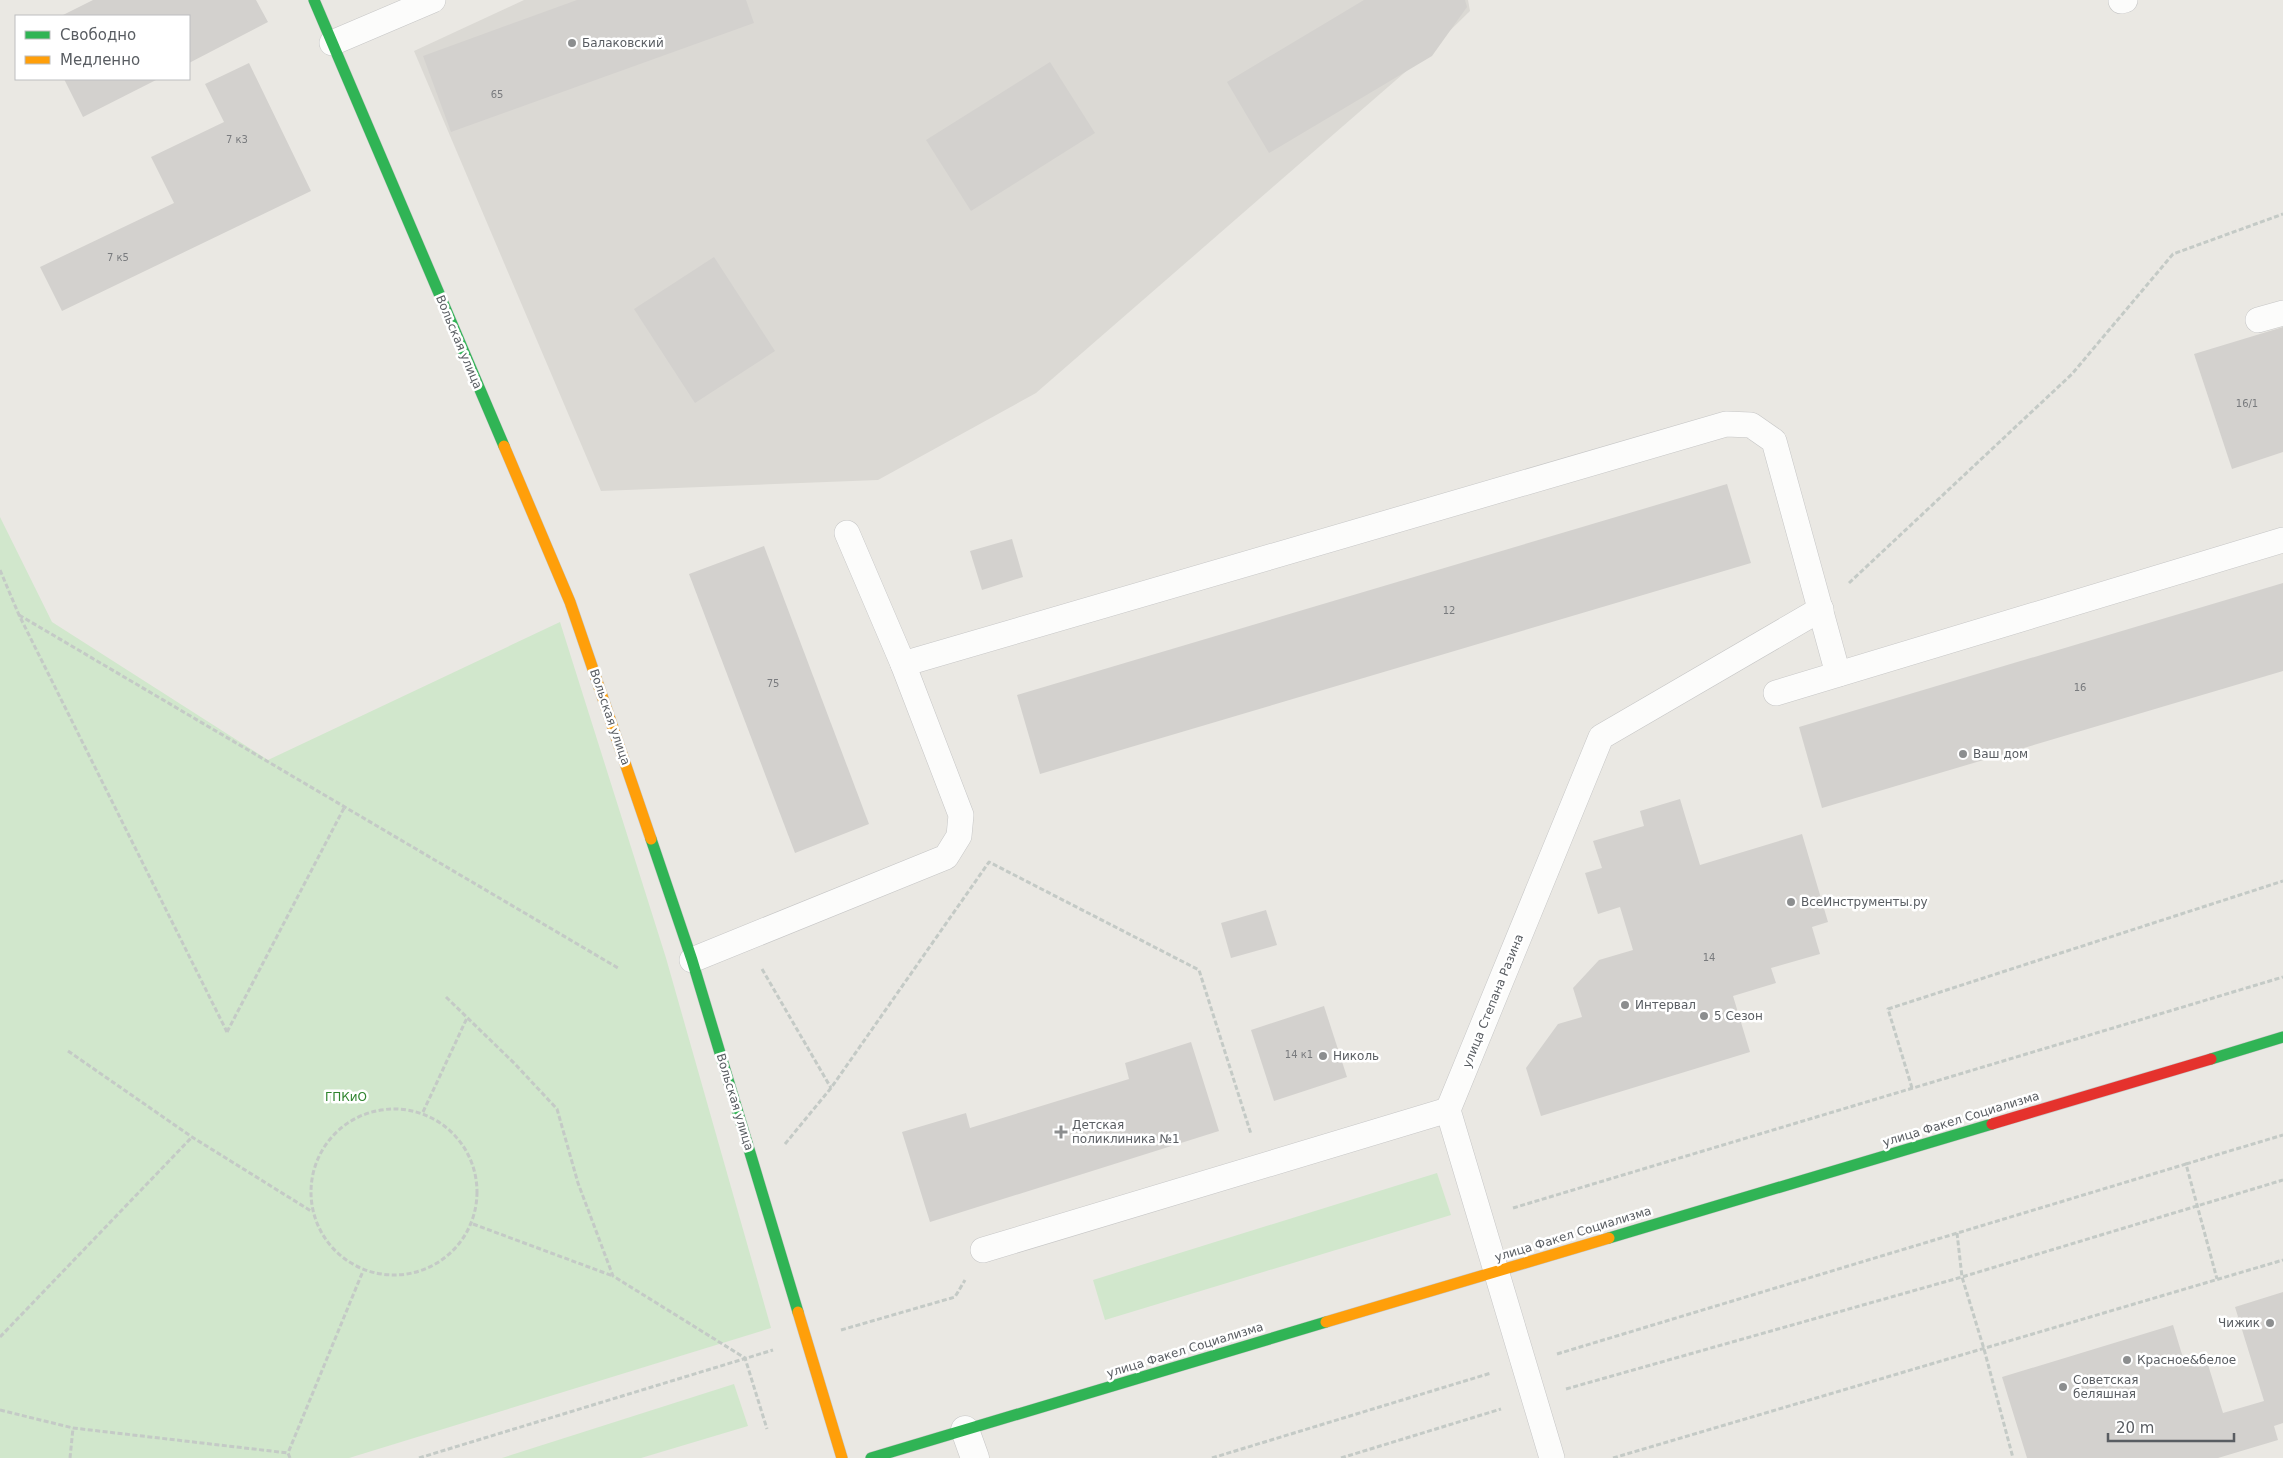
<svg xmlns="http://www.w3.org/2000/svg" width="2283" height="1458" viewBox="0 0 2283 1458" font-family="'DejaVu Sans',sans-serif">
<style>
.industrial{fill:#dbd9d4}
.green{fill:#d1e7cc}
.building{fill:#d3d1ce}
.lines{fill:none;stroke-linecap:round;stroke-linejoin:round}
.lane-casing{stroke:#c6c6c6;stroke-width:26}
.street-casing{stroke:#c6c6c6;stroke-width:29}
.fast-casing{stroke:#c6c6c5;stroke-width:12}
.slow-casing{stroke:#c6c6c5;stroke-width:12}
.jam-casing{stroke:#c6c6c5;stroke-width:12}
.path{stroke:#c4cac6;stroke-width:3;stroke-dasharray:5 2.5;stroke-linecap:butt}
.lane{stroke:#fcfcfb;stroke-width:25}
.street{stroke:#fcfcfb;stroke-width:28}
.fast{stroke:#30b455;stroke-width:11}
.slow{stroke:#ff9f0a;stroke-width:11}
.jam{stroke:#e5322d;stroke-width:11}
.poi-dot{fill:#8c8e8f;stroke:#fff;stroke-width:2}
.labels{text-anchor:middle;stroke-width:5;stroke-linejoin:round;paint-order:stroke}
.number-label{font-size:10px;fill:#797b7e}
.poi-label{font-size:12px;fill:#595d62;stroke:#fff;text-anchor:start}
.street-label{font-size:12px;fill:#595d62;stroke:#fff}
.park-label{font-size:12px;fill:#2f842e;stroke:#fff}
</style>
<rect width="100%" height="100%" fill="#eae8e3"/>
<polygon class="industrial" points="524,0 1468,0 1470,11 1426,54 1036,393 878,480 601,491 414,51"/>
<g class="green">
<polygon points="0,517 52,622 268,760 560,622 666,958 771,1328 349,1458 0,1458"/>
<polygon points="1437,1173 1451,1215 1105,1320 1093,1280"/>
<polygon points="734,1384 748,1426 641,1458 502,1458"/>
</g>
<g class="building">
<polygon points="93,0 256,0 268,22 189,63 189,16 61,16"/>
<polygon points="577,0 746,0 754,23 451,132 423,56"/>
<polygon points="1364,0 1465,0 1467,7 1432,56 1269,153 1227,82"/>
<polygon points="1050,62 1095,133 971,211 926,140"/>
<polygon points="249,63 311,191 62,311 40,267 174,203 151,157 224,122 205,84"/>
<polygon points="64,79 158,79 83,117"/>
<polygon points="714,257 775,351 695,403 634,309"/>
<polygon points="2283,327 2283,452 2232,469 2194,354"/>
<polygon points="1727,484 1751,563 1040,774 1017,695"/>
<polygon points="1012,539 1023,577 982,590 970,551"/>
<polygon points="764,546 869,824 795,853 689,574"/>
<polygon points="2283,583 2283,671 1822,808 1799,727"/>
<polygon points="1680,799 1700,865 1802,834 1828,922 1812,927 1820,954 1771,968 1776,983 1733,996 1750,1052 1541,1116 1526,1068 1558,1024 1582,1017 1573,988 1599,960 1633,950 1620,907 1598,914 1585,873 1602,868 1593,841 1644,826 1640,811"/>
<polygon points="1266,910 1277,945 1231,958 1221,923"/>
<polygon points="1324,1006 1347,1077 1274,1101 1251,1030"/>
<polygon points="1191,1042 1219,1131 930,1222 902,1132 966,1113 970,1128 1129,1079 1125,1063"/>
<polygon points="2283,1292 2283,1423 2274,1426 2278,1440 2218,1458 2027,1458 2002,1377 2173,1325 2184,1361 2205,1355 2223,1413 2264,1401 2235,1307"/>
</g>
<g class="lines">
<g class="lane-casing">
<g id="lane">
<polyline points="2121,1 2125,0"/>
<polyline points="332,43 433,0"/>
<polyline points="2258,320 2283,313"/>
<polyline points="903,664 1726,424 1751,425 1774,441 1838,674"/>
<polyline points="1776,693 2283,540"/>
<polyline points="692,960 946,857 959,836 961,815 903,664 847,533"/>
<polyline points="983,1250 1448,1110"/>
<polyline points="1552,1458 1448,1110 1601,737 1821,609"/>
</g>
</g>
<g class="street-casing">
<polyline id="street" points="965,1430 975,1458"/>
</g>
<g class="fast-casing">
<g id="fast">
<polyline points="314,0 504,446"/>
<polyline points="651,839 692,960 798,1312"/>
<polyline points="2211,1059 2283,1037"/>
<polyline points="1609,1238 1992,1124"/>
<polyline points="871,1458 1326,1322"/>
</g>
</g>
<g class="slow-casing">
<g id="slow">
<polyline points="504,446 570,602 651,839"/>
<polyline points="798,1312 842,1458"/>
<polyline points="1326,1322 1609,1238"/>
</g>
</g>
<g class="jam-casing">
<polyline id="jam" points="1992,1124 2211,1059"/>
</g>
<g class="path">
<polyline points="0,570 19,615 227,1032"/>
<polyline points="1849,583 2072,374 2173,254 2283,214"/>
<polyline points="19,615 618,968"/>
<polyline points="762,969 831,1088"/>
<polyline points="446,997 515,1064 557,1109 578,1183 613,1276 745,1358 767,1429"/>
<polyline points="227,1032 344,808"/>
<polyline points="68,1051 192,1137 311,1211"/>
<polyline points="1912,1088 1888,1009 2283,881"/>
<circle cx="394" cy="1192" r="83"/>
<polyline points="423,1112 467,1018"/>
<polyline points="785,1144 831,1088 989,862 1199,970 1251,1134"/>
<polyline points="2186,1164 2283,1135"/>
<polyline points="1513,1208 2283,977"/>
<polyline points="473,1224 613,1276"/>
<polyline points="1957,1233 1962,1277 1984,1349 2013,1458"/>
<polyline points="841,1330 955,1297 965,1280"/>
<polyline points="0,1337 192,1137"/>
<polyline points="1557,1354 2186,1164 2217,1279"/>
<polyline points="1566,1389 1962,1277 2283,1180"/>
<polyline points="0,1410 73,1428 288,1453"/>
<polyline points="70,1458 73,1428"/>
<polyline points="290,1458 288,1453 363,1271"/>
<polyline points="419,1458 773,1350"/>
<polyline points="1212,1458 1491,1373"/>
<polyline points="1341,1458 1501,1409"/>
<polyline points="1613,1458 2283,1260"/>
</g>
<use href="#lane" class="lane"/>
<use href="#street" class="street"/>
<use href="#fast" class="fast"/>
<use href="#slow" class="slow"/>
<use href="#jam" class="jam"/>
</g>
<g class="poi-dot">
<circle cx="572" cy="43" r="5"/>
<circle cx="1963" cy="754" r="5"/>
<circle cx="1791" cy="902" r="5"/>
<circle cx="1625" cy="1005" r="5"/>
<circle cx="1704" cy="1016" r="5"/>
<circle cx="1323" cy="1056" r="5"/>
<path d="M1058.5 1124.5h5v5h5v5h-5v5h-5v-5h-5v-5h5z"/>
<circle cx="2270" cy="1323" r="5"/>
<circle cx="2127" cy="1360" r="5"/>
<circle cx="2063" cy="1387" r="5"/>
</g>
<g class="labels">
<g class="number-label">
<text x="497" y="98">65</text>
<text x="237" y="143">7 к3</text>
<text x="118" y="261">7 к5</text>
<text x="2247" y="407">16/1</text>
<text x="1449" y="614">12</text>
<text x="773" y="687">75</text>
<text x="2080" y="691">16</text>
<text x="1709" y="961">14</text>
<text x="1299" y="1058">14 к1</text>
</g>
<g class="poi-label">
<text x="582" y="47">Балаковский</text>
<text x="1973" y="758">Ваш дом</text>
<text x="1801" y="906">ВсеИнструменты.ру</text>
<text x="1635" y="1009">Интервал</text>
<text x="1714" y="1020">5 Сезон</text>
<text x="1333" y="1060">Николь</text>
<text x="1072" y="1129">Детская<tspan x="1072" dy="14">поликлиника №1</tspan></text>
<text x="2260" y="1327" text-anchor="end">Чижик</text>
<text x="2137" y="1364">Красное&amp;белое</text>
<text x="2073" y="1384">Советская<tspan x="2073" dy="14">беляшная</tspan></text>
</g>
<g class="street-label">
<text transform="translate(459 342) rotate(67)" y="4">Вольская улица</text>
<text transform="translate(610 717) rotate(71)" y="4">Вольская улица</text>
<text transform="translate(1493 1001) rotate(-68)" y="4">улица Степана Разина</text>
<text transform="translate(735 1102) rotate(73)" y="4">Вольская улица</text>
<text transform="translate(1961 1119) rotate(-17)" y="4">улица Факел Социализма</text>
<text transform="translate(1573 1234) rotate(-17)" y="4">улица Факел Социализма</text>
<text transform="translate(1185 1350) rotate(-17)" y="4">улица Факел Социализма</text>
</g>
<g class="park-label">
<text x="346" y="1101">ГПКиО</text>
</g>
</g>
<rect x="15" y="15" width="175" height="65" fill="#ffffff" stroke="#bdbec0"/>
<rect x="25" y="31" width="25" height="8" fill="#30b455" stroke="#bdbec0"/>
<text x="60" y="40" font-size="15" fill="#595d62">Свободно</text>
<rect x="25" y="56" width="25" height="8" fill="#ff9f0a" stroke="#bdbec0"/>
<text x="60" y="65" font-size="15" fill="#595d62">Медленно</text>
<path d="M2108 1433v8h126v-8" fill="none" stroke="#595d62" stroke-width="2.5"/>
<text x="2116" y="1433" font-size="15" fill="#595d62" stroke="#ffffff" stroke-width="4" paint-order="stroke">20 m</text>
</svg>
